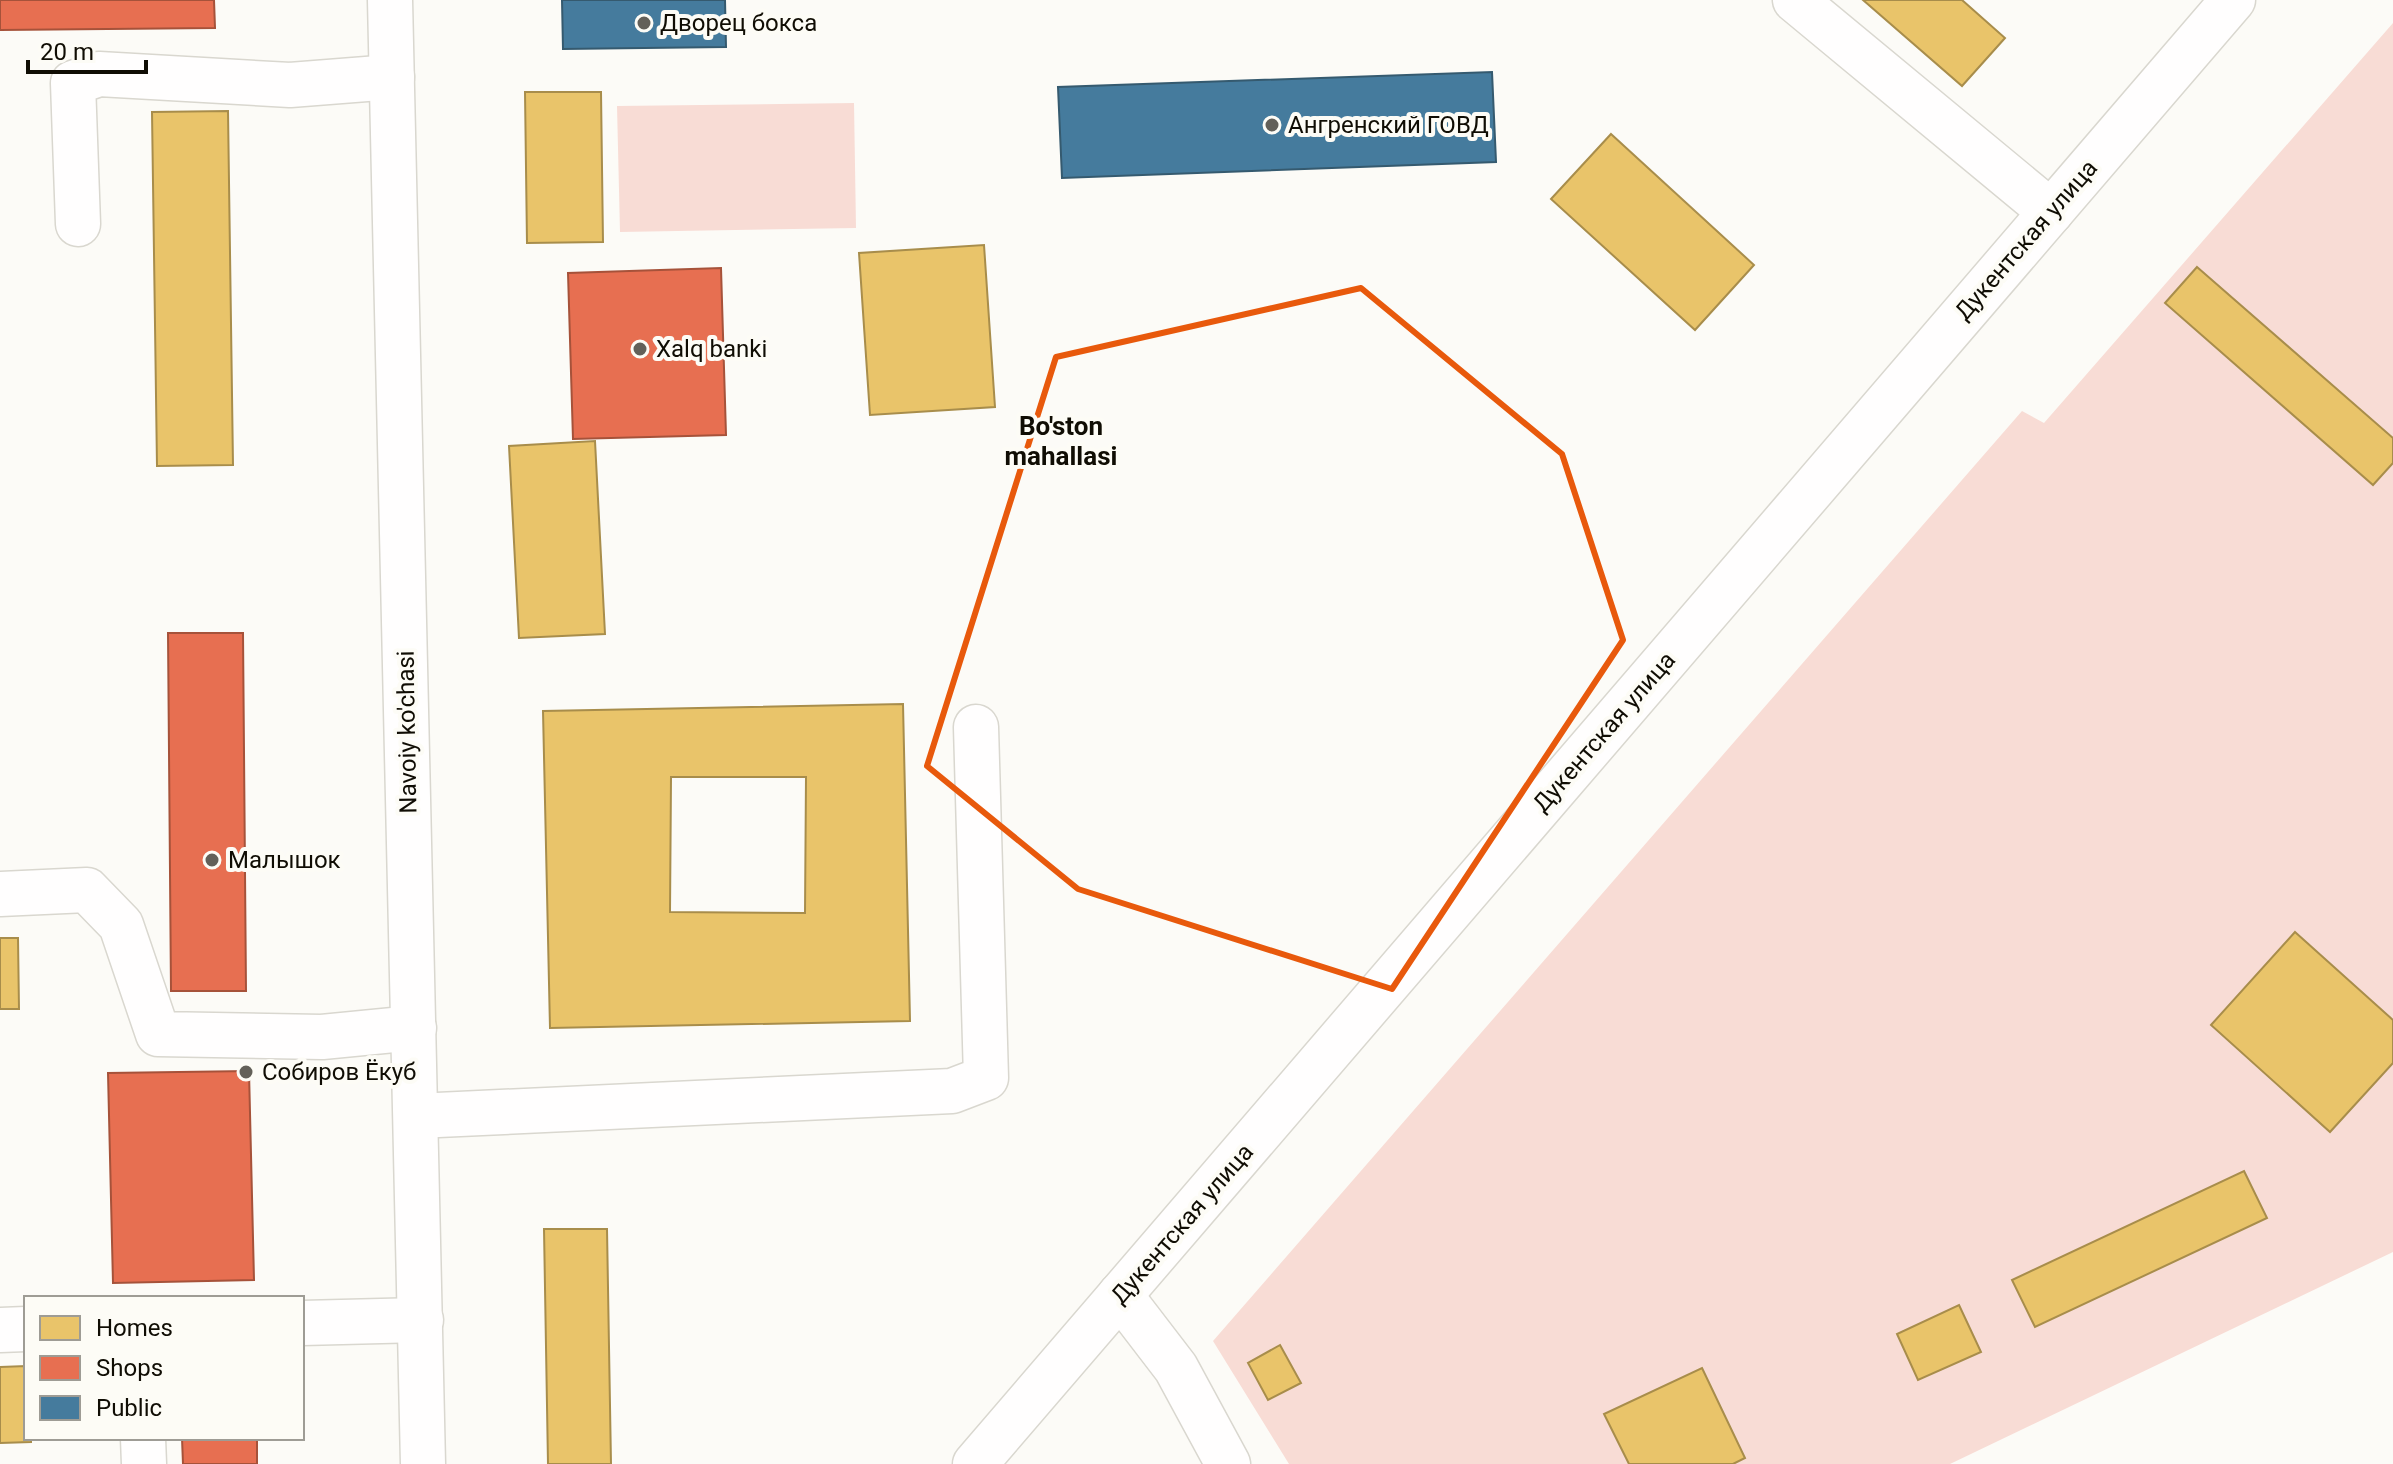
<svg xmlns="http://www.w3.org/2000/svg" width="2393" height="1464" viewBox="0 0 2393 1464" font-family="Roboto,sans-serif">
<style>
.green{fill:#f8dcd5}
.homes{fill:#e9c46a;stroke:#a88d4b;stroke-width:2;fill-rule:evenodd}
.shops{fill:#e76f51;stroke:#a6523a;stroke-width:2}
.public{fill:#457b9d;stroke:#355a6f;stroke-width:2}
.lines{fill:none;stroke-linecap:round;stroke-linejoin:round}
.minor-casing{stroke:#d9d7cf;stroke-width:47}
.major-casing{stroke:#d9d7cf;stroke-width:47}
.minor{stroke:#fffefe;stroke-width:44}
.major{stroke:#fffefe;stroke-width:44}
.marked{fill:none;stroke:#e8590c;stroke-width:6;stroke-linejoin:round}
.poi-dot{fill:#636059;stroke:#fdfcf6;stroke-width:3}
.labels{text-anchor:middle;stroke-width:8;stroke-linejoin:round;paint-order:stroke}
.poi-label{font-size:24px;fill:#100d04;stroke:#fdfcf6;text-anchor:start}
.street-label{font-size:24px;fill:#100d04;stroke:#fdfcf6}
.neighbourhood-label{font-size:26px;font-weight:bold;fill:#100d04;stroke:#fdfcf6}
</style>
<rect width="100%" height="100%" fill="#fcfbf7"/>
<g class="green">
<polygon points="2393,23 2393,1252 1950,1464 1289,1464 1213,1341 2022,411 2044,423"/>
<polygon points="854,103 856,228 620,232 617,106"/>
</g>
<g class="homes">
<polygon points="1863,0 1962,0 2005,38 1962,86"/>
<polygon points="525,92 601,92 603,242 527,243"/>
<polygon points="228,111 233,465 157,466 152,112"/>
<polygon points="1611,134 1754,265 1695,330 1551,199"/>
<polygon points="984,245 995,407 870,415 859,253"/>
<polygon points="2197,267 2393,438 2393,463 2373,485 2165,303"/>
<polygon points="595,441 605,634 519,638 509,446"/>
<path d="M903,704L910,1021L550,1028L543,711ZM671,777H806L805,913L670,912Z"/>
<polygon points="2295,932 2393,1020 2393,1063 2330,1132 2211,1025"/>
<polygon points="0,938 18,938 19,1009 0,1009"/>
<polygon points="2244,1171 2267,1218 2035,1327 2012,1280"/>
<polygon points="544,1229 607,1229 611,1464 548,1464"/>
<polygon points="1959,1305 1981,1352 1918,1380 1897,1334"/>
<polygon points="1280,1345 1301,1383 1268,1400 1248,1363"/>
<polygon points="26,1366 26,1438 31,1438 31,1442 0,1443 0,1367"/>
<polygon points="1702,1368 1745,1458 1733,1464 1629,1464 1604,1414"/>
</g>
<g class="shops">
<polygon points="0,0 214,0 215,28 0,30"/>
<polygon points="721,268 726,435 573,439 568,273"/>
<polygon points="168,633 243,633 246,991 171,991"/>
<polygon points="249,1071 254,1280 113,1283 108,1073"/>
<polygon points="182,1438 257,1438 257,1464 183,1464"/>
</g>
<g class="public">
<polygon points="562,0 725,0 726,47 563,49"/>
<polygon points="1492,72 1496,162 1062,178 1058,87"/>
</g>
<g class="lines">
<g class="minor-casing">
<g id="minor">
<polyline points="1795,0 2051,212"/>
<polyline points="78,224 73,83 99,74 290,85 392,77"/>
<polyline points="0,894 87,890 121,925 158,1034 322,1037 414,1028"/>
<polyline points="416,1116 952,1091 986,1078 976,727"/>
<polyline points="1120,1295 1176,1368 1228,1464"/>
<polyline points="302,1323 421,1320"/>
<polyline points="0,1330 26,1329"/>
<polyline points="143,1438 144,1464"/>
</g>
</g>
<g class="major-casing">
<g id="major">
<polyline points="390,0 423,1464"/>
<polyline points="975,1464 2233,0"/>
</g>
</g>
<use href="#minor" class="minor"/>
<use href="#major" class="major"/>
</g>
<path class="marked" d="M1361,288L1562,454L1623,640L1392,989L1078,889L927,766L1056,357Z"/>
<g class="poi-dot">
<circle cx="644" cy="23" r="8"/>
<circle cx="1272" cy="125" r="8"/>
<circle cx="640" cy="349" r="8"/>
<circle cx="212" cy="860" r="8"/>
<circle cx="246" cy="1072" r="8"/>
</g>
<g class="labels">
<g class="poi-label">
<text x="660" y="31">Дворец бокса</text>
<text x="1288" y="133">Ангpенский ГОВД</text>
<text x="656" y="357">Xalq banki</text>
<text x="228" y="868">Малышок</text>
<text x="262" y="1080">Собиров Ёкуб</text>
</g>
<g class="street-label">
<text transform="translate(2026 240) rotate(-49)" y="8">Дукентская улица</text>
<text transform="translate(407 732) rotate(-91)" y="8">Navoiy ko'chasi</text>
<text transform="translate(1604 732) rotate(-49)" y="8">Дукентская улица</text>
<text transform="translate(1182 1224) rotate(-49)" y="8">Дукентская улица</text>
</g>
<g class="neighbourhood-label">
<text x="1061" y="435">Bo'ston<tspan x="1061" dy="30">mahallasi</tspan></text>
</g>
</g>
<rect x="24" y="1296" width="280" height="144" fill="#fdfcf6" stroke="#9e9c95" stroke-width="2"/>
<rect x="40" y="1316" width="40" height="24" fill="#e9c46a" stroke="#9e9c95" stroke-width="2"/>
<text x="96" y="1336" font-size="24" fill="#100d04">Homes</text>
<rect x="40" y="1356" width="40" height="24" fill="#e76f51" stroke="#9e9c95" stroke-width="2"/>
<text x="96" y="1376" font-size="24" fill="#100d04">Shops</text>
<rect x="40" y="1396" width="40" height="24" fill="#457b9d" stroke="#9e9c95" stroke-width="2"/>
<text x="96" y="1416" font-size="24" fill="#100d04">Public</text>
<path d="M28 60v12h118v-12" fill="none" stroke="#100d04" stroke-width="4"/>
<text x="40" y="60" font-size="24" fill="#100d04" stroke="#fdfcf6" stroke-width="6" paint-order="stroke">20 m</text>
</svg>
